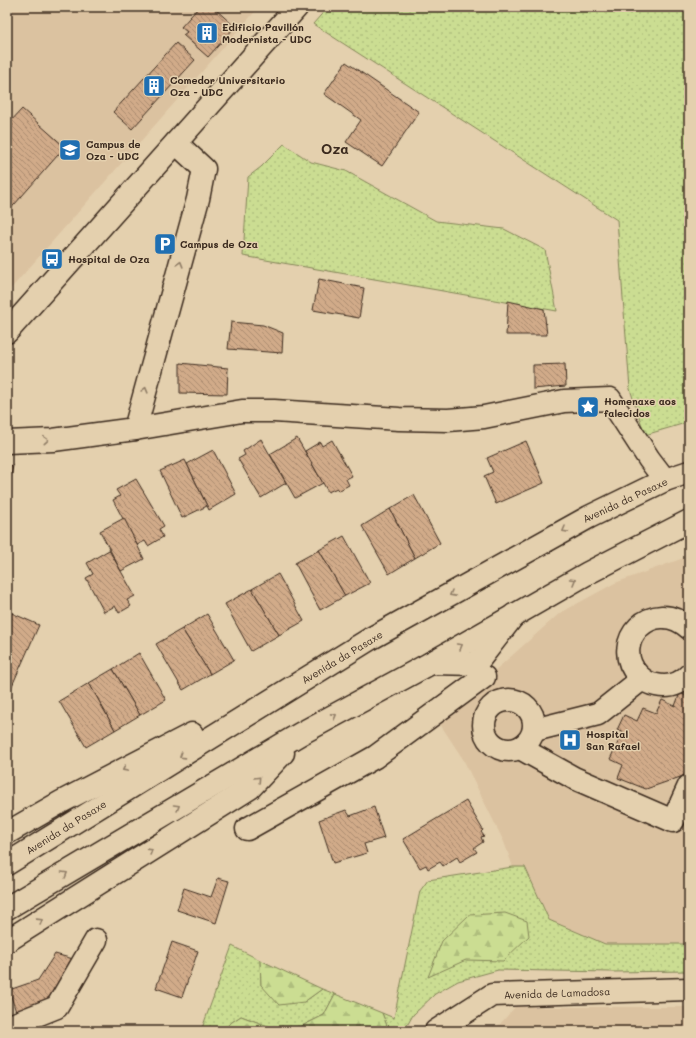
<svg xmlns="http://www.w3.org/2000/svg" width="696" height="1038" viewBox="0 0 696 1038" font-family="Mali,sans-serif">
<style>
.built{fill:#dbc2a0}
.grass{fill:url(#grass-dots);stroke:#838458}
.forest{fill:url(#forest-firs);stroke:#838458}
.building{fill:url(#building-back-hatch);stroke:#3b2a1e}
.lines{fill:none;stroke-linecap:round;stroke-linejoin:round}
.minor-casing{stroke:#3b2a1e;stroke-width:25}
.major-casing{stroke:#3b2a1e;stroke-width:25}
.minor{stroke:#e4d0ae;stroke-width:22}
.major{stroke:#e4d0ae;stroke-width:22}
.oneway{stroke:#907d66}
.labels{text-anchor:middle;stroke-width:3;stroke-linejoin:round;paint-order:stroke}
.poi-label{font-size:10px;font-weight:bold;fill:#3b2a1e;stroke:#e4d0ae;text-anchor:start}
.street-label{font-size:10px;fill:#3b2a1e;stroke:#e4d0ae}
.district-label{font-size:14px;font-weight:bold;fill:#3b2a1e;stroke:#e4d0ae}
</style>
<defs>
<pattern id="grass-dots" width="8" height="8" patternUnits="userSpaceOnUse"><rect width="8" height="8" fill="#cbdd92"/><path d="M2 2h.1M6 6h.1" fill="none" stroke="#afbe7d" stroke-width="1.8" stroke-linecap="round"/></pattern>
<pattern id="forest-firs" width="22" height="20" patternUnits="userSpaceOnUse"><rect width="22" height="20" fill="#cbdd92"/><path d="M5 1l3.5 6h-7zM16 11l3.5 6h-7z" fill="#afbe7d"/></pattern>
<pattern id="building-back-hatch" width="6" height="6" patternUnits="userSpaceOnUse"><rect width="6" height="6" fill="#d1ab89"/><path d="M-1 5l2 2M0 0l6 6M5-1l2 2" fill="none" stroke="#ab8b6f"/></pattern>
</defs>
<rect width="100%" height="100%" fill="#e4d0ae"/>
<filter id="ink" filterUnits="userSpaceOnUse"><feTurbulence type="fractalNoise" baseFrequency=".025" numOctaves="2"/><feDisplacementMap in="SourceGraphic" scale="8" xChannelSelector="R" yChannelSelector="G"/><feConvolveMatrix kernelMatrix="1 2 1 2 8 2 1 2 1" color-interpolation-filters="sRGB"/></filter>
<g filter="url(#ink)">
<g class="built">
<polygon points="7,7 259,7 7,293"/>
<polygon points="689,556 689,942 685,944 605,944 549,920 525,867 513,867 504,842 463,759 438,721 560,613 615,583"/>
<polygon points="515,1007 689,1007 689,1031 494,1031"/>
</g>
<g class="grass">
<polygon points="328,7 689,7 689,422 645,435 630,389 617,220 313,24"/>
<polygon points="284,144 311,162 346,171 436,221 504,229 545,250 557,311 243,256 248,177 261,167"/>
<polygon points="513,867 525,867 549,920 605,944 685,944 689,942 689,971 611,972 498,970 458,981 435,994 413,1015 404,1031 389,1031 382,1013 394,1018 420,891 428,880"/>
<polygon points="232,946 260,960 261,985 304,1002 322,989 335,994 324,1015 300,1027 273,1028 241,1016 229,1024 226,1031 201,1031"/>
</g>
<g class="forest">
<polygon points="505,913 527,921 529,936 503,961 466,960 428,977 442,941 469,915"/>
<polygon points="260,960 322,989 304,1002 279,1005 261,985"/>
<polygon points="335,994 382,1013 389,1031 226,1031 229,1024 241,1016 273,1028 300,1027 324,1015"/>
</g>
<g class="building">
<polygon points="199,7 213,7 235,27 208,57 183,35 187,32 181,27"/>
<polygon points="176,43 195,60 132,129 113,112"/>
<polygon points="346,62 419,112 382,166 346,142 361,120 324,94"/>
<polygon points="22,109 65,147 7,213 7,131 13,125 10,122"/>
<polygon points="319,279 364,288 359,318 313,310"/>
<polygon points="508,301 544,309 547,335 506,335"/>
<polygon points="231,322 263,325 283,333 282,353 228,349"/>
<polygon points="180,363 228,368 227,394 180,393"/>
<polygon points="565,364 566,386 533,389 533,365"/>
<polygon points="297,438 323,483 295,498 270,454"/>
<polygon points="261,439 286,483 261,498 238,459 245,455 243,451"/>
<polygon points="332,440 352,476 346,479 349,485 338,491 337,488 328,492 305,451 320,442 322,446"/>
<polygon points="526,441 544,483 496,504 484,476 493,472 487,458"/>
<polygon points="213,450 236,494 209,510 187,464"/>
<polygon points="185,460 207,506 182,518 160,471"/>
<polygon points="7,465 13,466 7,494"/>
<polygon points="136,479 164,526 159,529 163,537 148,546 145,541 137,545 113,500 120,496 116,490"/>
<polygon points="414,495 440,543 415,558 390,509"/>
<polygon points="390,509 415,558 389,574 362,526"/>
<polygon points="124,518 144,559 121,571 100,531"/>
<polygon points="344,536 370,583 345,596 319,550"/>
<polygon points="109,550 135,596 127,600 131,606 119,613 115,606 104,612 86,578 93,574 87,563"/>
<polygon points="319,550 345,596 320,610 295,563"/>
<polygon points="278,574 304,621 279,635 252,589"/>
<polygon points="252,589 279,635 251,651 225,604"/>
<polygon points="7,611 39,625 7,697"/>
<polygon points="207,614 234,660 210,674 182,629"/>
<polygon points="182,629 210,674 183,690 156,644"/>
<polygon points="139,653 166,700 140,715 113,669"/>
<polygon points="113,669 140,715 115,730 89,683"/>
<polygon points="89,683 115,730 86,747 59,701"/>
<polygon points="680,693 689,697 689,774 646,789 618,778 623,765 610,759 623,732 617,730 624,715 637,721 643,708 656,713 662,700 675,706"/>
<polygon points="466,801 483,830 481,832 484,836 481,837 483,842 474,848 477,852 460,862 457,857 443,866 440,862 428,869 426,865 420,868 403,839"/>
<polygon points="374,807 384,838 364,844 367,853 333,863 319,820 346,810 350,816"/>
<polygon points="218,878 229,881 216,923 177,910 184,888 211,897"/>
<polygon points="172,942 198,951 182,997 156,988"/>
<polygon points="55,954 77,960 52,1002 17,1015 9,990 38,980"/>
</g>
<g class="lines">
<g class="minor-casing">
<g id="minor">
<polyline points="7,332 297,7"/>
<polyline points="135,429 242,411 274,411 399,419 448,420 484,417 564,401 610,399 649,459 665,480"/>
<polyline points="7,442 53,440 135,429 198,199 204,169 176,143"/>
<path d="M689,628C653,595 608,643 638,675C643,680 649,684 656,685C669,688 680,684 689,675"/>
<polyline points="431,663 476,664"/>
<polyline points="476,664 514,615"/>
<circle cx="509" cy="725" r="25"/>
<polyline points="534,730 598,714 642,679"/>
<polyline points="520,748 574,778 673,821 689,786"/>
<polyline points="247,829 375,757 484,677"/>
<polyline points="7,1027 57,1007 96,940"/>
<polyline points="436,1031 492,995 689,989"/>
</g>
</g>
<g class="major-casing">
<g id="major">
<polyline points="7,833 61,802 192,734"/>
<polyline points="7,864 370,639 589,517 665,480 689,472"/>
<polyline points="7,908 300,734 431,663 588,573 689,521"/>
<polyline points="7,941 250,788 283,753"/>
</g>
</g>
<use href="#minor" class="minor"/>
<use href="#major" class="major"/>
</g>
<defs><path id="oneway-chevron" d="M-2-3.5L2.5 0L-2 3.5" fill="none" stroke-width="1.6" stroke-linecap="round" stroke-linejoin="round"/></defs>
<g class="oneway">
<use href="#oneway-chevron" transform="translate(180 264) rotate(-74)"/>
<use href="#oneway-chevron" transform="translate(145 390) rotate(-75)"/>
<use href="#oneway-chevron" transform="translate(46 440) rotate(-4)"/>
<use href="#oneway-chevron" transform="translate(565 530) rotate(151)"/>
<use href="#oneway-chevron" transform="translate(573 581) rotate(-30)"/>
<use href="#oneway-chevron" transform="translate(452 594) rotate(151)"/>
<use href="#oneway-chevron" transform="translate(460 646) rotate(-30)"/>
<use href="#oneway-chevron" transform="translate(334 716) rotate(-29)"/>
<use href="#oneway-chevron" transform="translate(182 756) rotate(148)"/>
<use href="#oneway-chevron" transform="translate(125 769) rotate(153)"/>
<use href="#oneway-chevron" transform="translate(258 779) rotate(-47)"/>
<use href="#oneway-chevron" transform="translate(177 807) rotate(-31)"/>
<use href="#oneway-chevron" transform="translate(150 851) rotate(-32)"/>
<use href="#oneway-chevron" transform="translate(65 874) rotate(-31)"/>
<use href="#oneway-chevron" transform="translate(40 921) rotate(-32)"/>
</g>
</g>
<defs>
<g id="building-square" transform="scale(1.15)"><rect x="-9" y="-9" width="18" height="18" rx="4" fill="#1f6fb2" stroke="#e4d0ae"/><path d="M-4-6H4V6H1V3H-1V6H-4ZM-2.5-4.3h1.7v1.8h-1.7ZM.8-4.3h1.7v1.8H.8ZM-2.5-1h1.7V.8h-1.7ZM.8-1h1.7V.8H.8Z" fill="#fff"/></g>
<g id="university-square" transform="scale(1.15)"><rect x="-9" y="-9" width="18" height="18" rx="4" fill="#1f6fb2" stroke="#e4d0ae"/><path d="M0-5L7-2L0 1L-7-2ZM-4 1L0 2.5L4 1V4Q0 6-4 4Z" fill="#fff"/></g>
<g id="parking-square" transform="scale(1.15)"><rect x="-9" y="-9" width="18" height="18" rx="4" fill="#1f6fb2" stroke="#e4d0ae"/><path d="M-3.5-5.5H1a3.5 3.5 0 0 1 0 7H-1V5.5H-3.5ZM-1-3.4V-.6H.8a1.4 1.4 0 0 0 0-2.8Z" fill="#fff"/></g>
<g id="bus-square" transform="scale(1.15)"><rect x="-9" y="-9" width="18" height="18" rx="4" fill="#1f6fb2" stroke="#e4d0ae"/><path d="M-5-6H5V4H4V6H2V4H-2V6H-4V4H-5ZM-3.5-4V0h7V-4ZM-3.5 1.2v1.5H-2V1.2ZM2 1.2v1.5H3.5V1.2Z" fill="#fff"/></g>
<g id="sight-square" transform="scale(1.15)"><rect x="-9" y="-9" width="18" height="18" rx="4" fill="#1f6fb2" stroke="#e4d0ae"/><path d="M0-6L1.8-2.2L6-1.7L2.9 1.2L3.7 5.4L0 3.3L-3.7 5.4L-2.9 1.2L-6-1.7L-1.8-2.2Z" fill="#fff"/></g>
<g id="hospital-square" transform="scale(1.15)"><rect x="-9" y="-9" width="18" height="18" rx="4" fill="#1f6fb2" stroke="#e4d0ae"/><path d="M-5-5h3v3.5h4V-5h3V5h-3V1.5h-4V5h-3Z" fill="#fff"/></g>
</defs>
<g fill-rule="evenodd">
<use href="#building-square" x="207" y="33"/>
<use href="#building-square" x="154" y="86"/>
<use href="#university-square" x="70" y="150"/>
<use href="#parking-square" x="165" y="244"/>
<use href="#bus-square" x="52" y="259"/>
<use href="#sight-square" x="588" y="407"/>
<use href="#hospital-square" x="570" y="740"/>
</g>
<g class="labels">
<g class="poi-label">
<text x="222" y="31">Edificio Pavillón<tspan x="222" dy="12">Modernista - UDC</tspan></text>
<text x="170" y="84">Comedor Universitario<tspan x="170" dy="12">Oza - UDC</tspan></text>
<text x="86" y="148">Campus de<tspan x="86" dy="12">Oza - UDC</tspan></text>
<text x="180" y="248">Campus de Oza</text>
<text x="68" y="263">Hospital de Oza</text>
<text x="604" y="405">Homenaxe aos<tspan x="604" dy="12">falecidos</tspan></text>
<text x="586" y="738">Hospital<tspan x="586" dy="12">San Rafael</tspan></text>
</g>
<g class="street-label">
<text transform="translate(625 500) rotate(-25)" y="4">Avenida da Pasaxe</text>
<text transform="translate(342 657) rotate(-31)" y="4">Avenida da Pasaxe</text>
<text transform="translate(66 827) rotate(-32)" y="4">Avenida da Pasaxe</text>
<text transform="translate(557 993) rotate(-2)" y="4">Avenida de Lamadosa</text>
</g>
<g class="district-label">
<text x="335" y="154">Oza</text>
</g>
</g>
<rect width="696" height="1038" fill="none" stroke="#e4d0ae" stroke-width="24"/>
<rect x="12" y="12" width="672" height="1014" fill="none" stroke="#3b2a1e" stroke-width="1.5" filter="url(#ink)"/>
</svg>
